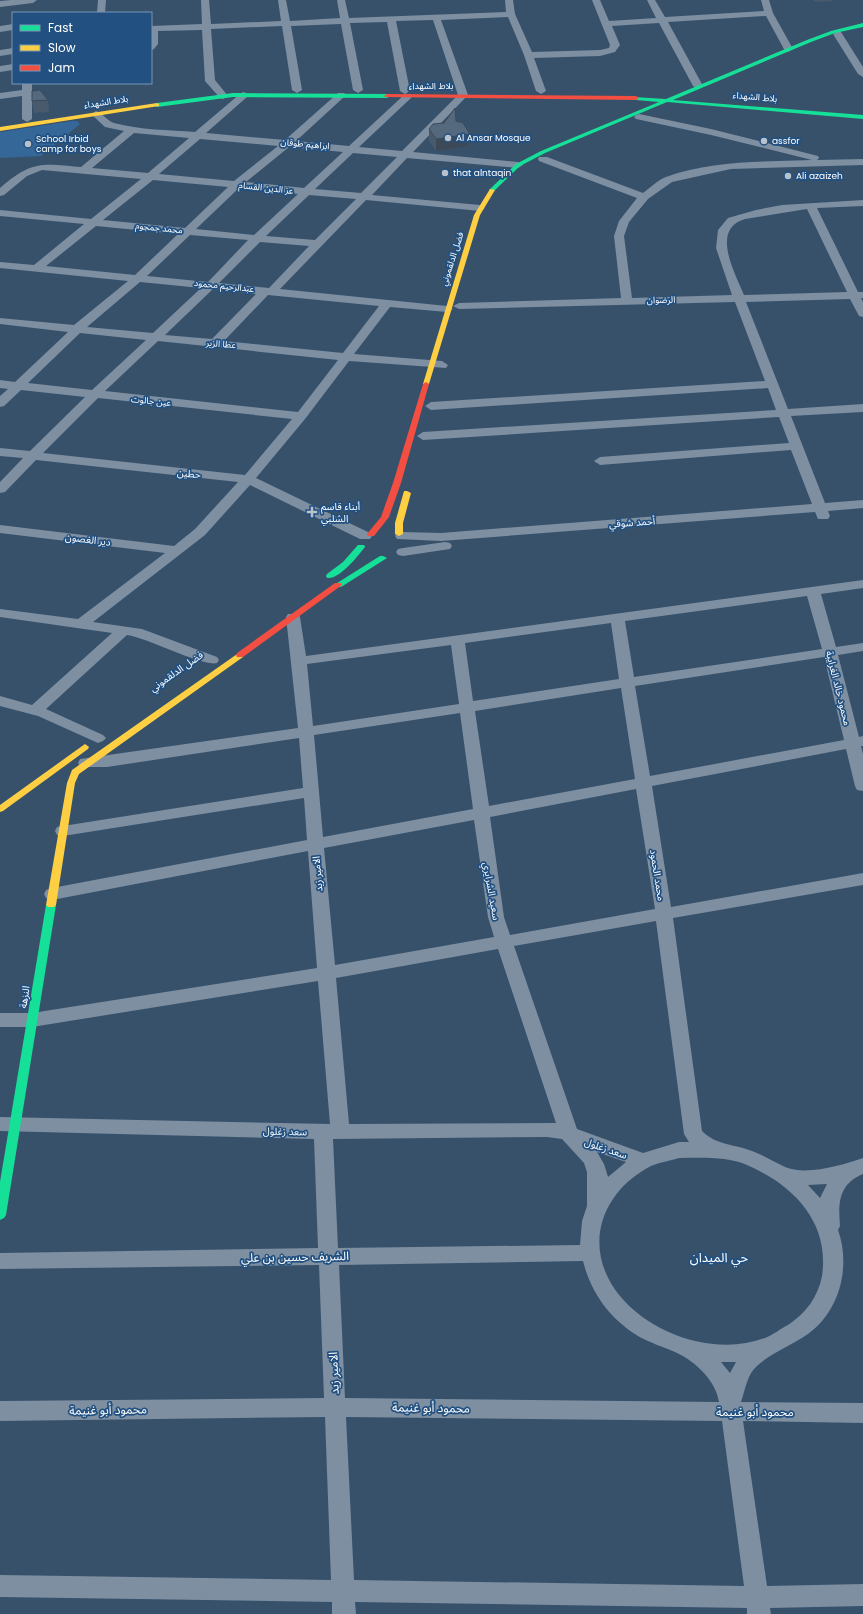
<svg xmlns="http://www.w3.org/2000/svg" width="863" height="1614" viewBox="0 0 863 1614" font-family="Poppins,'Noto Sans Arabic',sans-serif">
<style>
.green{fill:#356798}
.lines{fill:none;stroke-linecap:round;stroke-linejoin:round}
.street{fill:#7d8fa1;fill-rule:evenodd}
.fast{fill:#16e098;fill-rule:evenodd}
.slow{fill:#ffcf43;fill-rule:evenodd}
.jam{fill:#f24e42;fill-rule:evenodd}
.wall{fill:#495a6c}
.shaded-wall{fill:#3c4a58}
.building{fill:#55697e;stroke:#3c4a58}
.poi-dot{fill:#b9c2cb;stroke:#215081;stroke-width:1.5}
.labels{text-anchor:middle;stroke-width:3.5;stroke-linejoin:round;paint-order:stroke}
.far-street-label{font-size:9px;fill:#fff;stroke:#215081}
.far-poi-label{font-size:9px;fill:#fff;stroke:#215081;text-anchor:start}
.street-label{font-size:10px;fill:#fff;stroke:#215081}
.poi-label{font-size:10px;fill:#fff;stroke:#215081;text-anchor:start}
.near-street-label{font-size:12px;fill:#fff;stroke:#215081}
.near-neighbourhood-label{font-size:13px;fill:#fff;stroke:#215081}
</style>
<rect width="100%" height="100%" fill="#37516b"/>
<polygon class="green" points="72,121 77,121 80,124 41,156 0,158 0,132"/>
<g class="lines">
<g class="street">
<polygon points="11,0 37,0 33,3 0,7 0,1"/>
<polygon points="98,0 106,0 105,13 97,13"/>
<path d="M201,0H209L211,24L281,21L278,0H286L290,21L340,18L337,0H345L349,18L506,12L505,0H513L515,14L532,52L600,50L609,48L610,45L592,0H600L609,21L656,18L647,0H655L665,17L764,11L761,0H769L773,13L793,49L788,52L785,51L766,16L668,22L703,86L698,89L693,86L659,23L612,26L620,45L615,52L600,56L534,58L546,91L541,94L536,91L524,55L508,17L441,20L468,95L413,152L518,162L523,165L518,168L407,158L372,195L480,205L485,208L480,211L366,200L280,289L447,306L453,309L447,312L390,307L354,354L442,361L448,365L446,368L349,361L305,419L256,478L370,533L372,536L370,539H360L250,485L205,535L93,622L142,629L217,657L219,660L217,663C203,667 148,638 127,635L46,709L103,735L106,738L103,741L98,743L38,716L0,706V696L32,705L112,633L0,617V609L78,619L165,553L0,533V525L174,546L195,529L238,482L36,460L5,492L0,493V482L23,458L0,456V448L30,451L85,397L21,390L4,406L0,407V396L8,389L0,388V380L15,382L68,332L0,324V318L74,325L128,281L0,268V262L34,265L84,224L0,216V210L91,219L141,179L42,170L27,176L4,195L0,196V188C31,161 41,163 81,167L124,131L105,127L91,114L96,111C103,113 107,121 114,123C140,130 169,130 195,132L241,93L244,92L249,95L247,97L206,133L285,140L338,93H344L346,95L344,97L296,141L349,146L405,94H411L413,96L411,98L359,147L402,151L458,95L433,20L396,21L410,91L405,94L400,91L387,22L350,23L363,90L358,93L353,90L341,24L291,26L302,90L297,93L292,90L282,26L211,29L215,80L228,96L223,99L220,98L205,81L202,30L158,31V44L154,49L151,50V26L202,24ZM134,133L189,138L148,173L92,168ZM200,139L278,146L234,181L159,174ZM289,147L343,152L304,188L246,182ZM353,153L397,157L361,193L315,189ZM153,180L228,187L185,228L103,220ZM239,188L298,194L254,235L196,229ZM309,195L356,199L315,240L266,236ZM96,226L178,234L135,275L46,266ZM190,235L248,240L208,282L147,276ZM260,242L309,246L269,288L219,283ZM140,282L201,288L153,333L87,327ZM213,289L256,294L212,339L165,335ZM268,295L379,306L343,353L224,341ZM80,333L146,340L92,390L28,383ZM158,341L338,360L298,412L105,391ZM98,398L292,419L245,475L43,453Z"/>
<polygon points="13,24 13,30 0,32 0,26"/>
<polygon points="838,31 841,32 863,67 863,77 858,74 833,34"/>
<polygon points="13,48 13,54 0,56 0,50"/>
<polygon points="13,64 13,70 0,72 0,66"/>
<polygon points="22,83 32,83 32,119 27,122 22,119 22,96 0,99 0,93 22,90"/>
<path d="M639,114L711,129L818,156L819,158L817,160L863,159V165L731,169L672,182L648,199L629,222L624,236L632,298L732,295L716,248L718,230L728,218L756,210L782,205L863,200V206L817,208L858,292H863V298H861L863,302V317L859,316L850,299L746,302L788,409L863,404V412L791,416L825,503L863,500V508L828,511L830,516L828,519H818L815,512L441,541L397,539L395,536L397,533L402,532L441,533L812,504L791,450L600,465L594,461L600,457L789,443L779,417L423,440L417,436L423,432L776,410L768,388L431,410L425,406L431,402L765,381L735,302L459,309L453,306L459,303L621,298L614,236L619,221L637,198L539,161L538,159L539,157H547L643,193C650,188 658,180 666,177C712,160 763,162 812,160L711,135L636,119L634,117L636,115ZM807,209L847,292L744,295C735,273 710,229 745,219Z"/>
<polygon points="445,542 450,543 452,546 450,549 403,556 398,555 396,552 398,549 403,548"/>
<path d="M863,580V588L821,594L836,647L863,643V651L838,655L859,737L863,736V746H861L863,754V791L857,790L855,786L846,749L652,786L671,907L863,873V885L673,918L702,1131C715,1144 730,1144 746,1149C760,1153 772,1161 785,1167C806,1176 843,1165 863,1158V1174C839,1184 838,1202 840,1226L838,1230C851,1266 840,1311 808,1334C791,1346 772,1352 757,1366C747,1374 745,1391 741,1402L863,1403V1423L743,1421L767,1586L863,1584V1606L770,1608L771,1614H747V1608L355,1602L356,1614H332V1602L0,1597V1575L331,1580L325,1417L0,1421V1401L324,1398L319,1265L0,1269V1253L318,1248L314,1139L0,1131V1117L330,1124L318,981L32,1027H0V1013H32L317,968L308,851L52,900L46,898L44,894L46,890L52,888L307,840L304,798L63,836L57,835L55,831L57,827L63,826L303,788L299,738L107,767H80L78,763L80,759L298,728L286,617L288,614H298L300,617L306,656ZM807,596L822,649L634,677L625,621ZM611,623L619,679L473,701L465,643ZM451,645L459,704L313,726L307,664ZM824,657L844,740L650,776L635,686ZM621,688L635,779L489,806L475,711ZM460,713L473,809L323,837L314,735ZM636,789L655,909L510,935L504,917L490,817ZM474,820L488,917L494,937L335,965L324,848ZM656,921L684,1134L689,1142H679L643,1153L577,1129L514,946ZM498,949L556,1123L349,1124L336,978ZM547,1137L562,1139L584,1163L587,1172V1206L582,1221L580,1245L338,1248L333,1139ZM597,1152L626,1162L608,1177L604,1164ZM679,1158C701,1158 726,1156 747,1165C793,1185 830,1222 822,1276C818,1297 806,1313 788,1325C780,1329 773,1335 765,1338C717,1356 653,1336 620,1296C582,1250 599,1193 651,1166C660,1162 670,1161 679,1158ZM827,1184L820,1198L808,1185ZM583,1261C591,1293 610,1319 638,1336C650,1343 664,1347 677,1353C696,1362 716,1381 719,1402L345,1398L339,1265ZM721,1362H736L730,1373ZM346,1417L722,1421L744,1586L354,1580Z"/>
</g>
<g class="fast">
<polygon points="863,23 863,27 835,33 811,42 673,100 863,115 863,119 667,102 545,153 520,166 494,191 489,190 516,164 541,151 659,102 636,100 633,98 634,97 666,99 807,40 831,31"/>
<polygon points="233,93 387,94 390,96 387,98 233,97 157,107 154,105 157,103"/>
<path d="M358,545H364L365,547C358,556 339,580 327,578L326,576L327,574L343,562Z"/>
<polygon points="380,556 383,556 387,558 341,587 335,587 334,585"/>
<polygon points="51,902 54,903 56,905 6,1215 4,1218 0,1220 0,1182 46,905 48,903"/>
</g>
<g class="slow">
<polygon points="157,103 159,104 159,106 0,131 0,127"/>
<polygon points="490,189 495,190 480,215 429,384 426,386 424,385 423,384 474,215"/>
<polygon points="404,491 407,491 411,493 403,523 403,534 399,536 395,534 395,523"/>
<polygon points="240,652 243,653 244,655 243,657 79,774 75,783 56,905 54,907 48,907 46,905 67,783 72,770"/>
<polygon points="85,744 89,747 88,749 3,811 0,812 0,805"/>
</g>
<g class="jam">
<polygon points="387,94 636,96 639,98 636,100 385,97 384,96"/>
<polygon points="426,382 429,384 401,483 389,517 374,536 368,536 367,534 381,517 393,483 423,384"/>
<polygon points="335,583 341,583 342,585 243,657 237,657 236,655 237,653"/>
</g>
</g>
<g class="wall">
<polygon points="813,0 833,0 833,1 815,2"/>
<polygon points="48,100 49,112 34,113 32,101"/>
<polygon points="456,121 469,146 436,151 429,141 429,129"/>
</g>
<polygon class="shaded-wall" points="470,134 469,146 436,151 436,139"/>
<g class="building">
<polygon points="40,90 48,100 32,101 32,91"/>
<polygon points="455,108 456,121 463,123 470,134 436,139 429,129 433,124 444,123"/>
</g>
<g class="poi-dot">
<circle cx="448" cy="138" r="4"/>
<circle cx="764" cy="141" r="4"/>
<circle cx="28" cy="144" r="4"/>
<circle cx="445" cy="173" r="4"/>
<circle cx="788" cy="176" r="4"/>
<path d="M310 506h4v4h4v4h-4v4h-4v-4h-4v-4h4z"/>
</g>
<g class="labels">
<g class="far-street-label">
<text x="431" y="89">بلاط الشهداء</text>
<text transform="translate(755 97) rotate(5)" y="3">بلاط الشهداء</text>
<text transform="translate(106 102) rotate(-9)" y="3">بلاط الشهداء</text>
<text transform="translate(305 144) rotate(5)" y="3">ابراهيم طوقان</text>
<text transform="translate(266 188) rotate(6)" y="3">عز الدين القسام</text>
<text transform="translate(159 228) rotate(6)" y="3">محمد جمجوم</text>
<text transform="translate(452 259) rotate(-72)" y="3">فضل الدلقموني</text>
<text transform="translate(224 286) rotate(6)" y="3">عبدالرحيم محمود</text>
<text transform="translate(661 300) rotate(-1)" y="3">الرضوان</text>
<text transform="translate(221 344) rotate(5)" y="3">عطا الزير</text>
<text transform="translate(151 401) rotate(6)" y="3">عين جالوت</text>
</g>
<g class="far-poi-label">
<text x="456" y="141">Al Ansar Mosque</text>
<text x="36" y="142">School Irbid<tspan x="36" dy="10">camp for boys</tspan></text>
<text x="772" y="144">assfor</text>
<text x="453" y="176">that alntaqin</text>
<text x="796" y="179">Ali azaizeh</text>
</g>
<g class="street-label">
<text transform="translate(189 473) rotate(6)" y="4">حطين</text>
<text transform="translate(632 522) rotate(-4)" y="4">أحمد شوقي</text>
<text transform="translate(88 539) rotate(7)" y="4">دير الغصون</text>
<text transform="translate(176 671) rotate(-35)" y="4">فضل الدلقموني</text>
<text transform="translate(839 688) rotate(76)" y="4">محمود خالد الغرايبة</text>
<text transform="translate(317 874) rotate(-95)" y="4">الامير زيد</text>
<text transform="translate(658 875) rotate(81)" y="4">محمد الحمود</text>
<text transform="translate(492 891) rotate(80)" y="4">سعيد الشرايري</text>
<text transform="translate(24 997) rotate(-81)" y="4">النزهة</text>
<text transform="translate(285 1131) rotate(1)" y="4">سعد زغلول</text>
<text transform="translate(606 1148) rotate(19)" y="4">سعد زغلول</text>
</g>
<g class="poi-label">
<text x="321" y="510">أبناء قاسم<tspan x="321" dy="12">الشلبي</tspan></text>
</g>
<g class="near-street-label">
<text transform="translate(295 1257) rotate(-1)" y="4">الشريف حسين بن علي</text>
<text transform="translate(334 1373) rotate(-92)" y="4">الامير زيد</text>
<text transform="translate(431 1408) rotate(1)" y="4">محمود أبو غنيمة</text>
<text transform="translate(108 1410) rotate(-1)" y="4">محمود أبو غنيمة</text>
<text x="755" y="1416">محمود أبو غنيمة</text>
</g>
<g class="near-neighbourhood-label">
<text x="719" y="1262">حي الميدان</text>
</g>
</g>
<rect x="12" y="12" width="140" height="72" fill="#215081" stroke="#7a96b3"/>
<rect x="20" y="25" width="20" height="6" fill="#16e098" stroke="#7a96b3"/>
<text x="48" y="32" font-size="12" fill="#ffffff">Fast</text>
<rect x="20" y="45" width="20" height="6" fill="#ffcf43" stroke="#7a96b3"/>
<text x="48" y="52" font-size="12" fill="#ffffff">Slow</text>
<rect x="20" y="65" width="20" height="6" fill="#f24e42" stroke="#7a96b3"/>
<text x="48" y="72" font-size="12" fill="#ffffff">Jam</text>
</svg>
